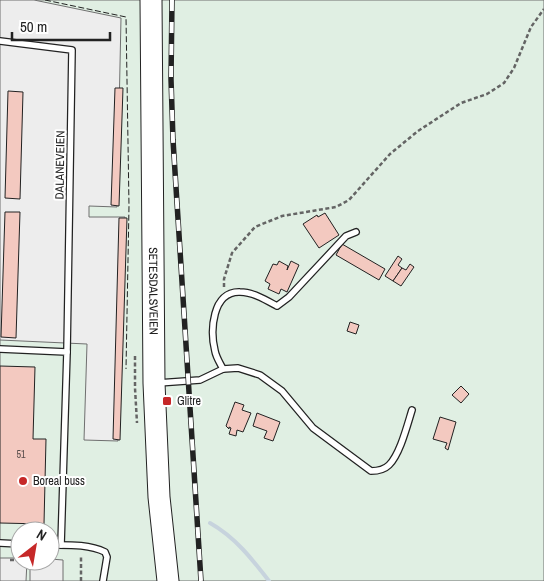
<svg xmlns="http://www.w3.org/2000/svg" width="544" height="581" viewBox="0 0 544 581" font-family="'Archivo Narrow',sans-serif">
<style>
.green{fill:#e0efe3;stroke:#6f6f6f;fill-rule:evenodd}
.parking{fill:#ededed;stroke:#6f6f6f}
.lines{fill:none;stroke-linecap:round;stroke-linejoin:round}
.stream{stroke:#c7d3dd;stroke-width:4}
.building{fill:#f3c9c0;stroke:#222}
.lane-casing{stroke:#222;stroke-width:8}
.highway-casing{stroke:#222;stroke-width:23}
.path{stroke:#646464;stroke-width:2.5;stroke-dasharray:4 2.5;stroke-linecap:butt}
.lane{stroke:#fff;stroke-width:5.5}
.highway{stroke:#fff;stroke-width:21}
.rail-casing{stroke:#222;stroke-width:5.5}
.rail{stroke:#fff;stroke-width:4;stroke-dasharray:11;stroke-linecap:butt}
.fence{stroke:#222;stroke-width:1;stroke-dasharray:6 2.5;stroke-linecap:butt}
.poi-dot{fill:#c62828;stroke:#fff;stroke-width:2}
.labels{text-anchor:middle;stroke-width:4;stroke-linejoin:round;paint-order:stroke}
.number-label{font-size:10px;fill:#564c4a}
.street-label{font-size:12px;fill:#222;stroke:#fff}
.poi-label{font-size:12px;fill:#222;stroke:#fff;text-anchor:start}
</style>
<rect width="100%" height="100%" fill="#fff"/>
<path class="green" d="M0,0H544V581H0ZM20,531H50V561H20Z"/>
<g class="parking">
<polygon points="0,0 34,0 121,18 117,207 89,206 89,217 125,217 118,441 84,440 87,344 0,340"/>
<polygon points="0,558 20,558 20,561 27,561 26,581 0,581"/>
<polygon points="50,559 63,560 63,581 30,581 30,561 50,561"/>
</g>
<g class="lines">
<path class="stream" d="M210,523C235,537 252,559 269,581"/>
</g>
<g class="building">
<polygon points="115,88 123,88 119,206 111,205"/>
<polygon points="8,91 23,92 20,199 5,198"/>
<polygon points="5,212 20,212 16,338 1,337"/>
<polygon points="325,213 339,235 319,248 303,224 317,215 318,217"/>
<polygon points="119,218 127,218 120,440 113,439"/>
<polygon points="342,244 385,269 379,280 336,255"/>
<polygon points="398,256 402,259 398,265 402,268 393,281 385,276"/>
<polygon points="279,261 288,266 287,270 291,261 299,265 287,292 281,289 279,294 268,289 270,284 265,281 273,264 277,265"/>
<polygon points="410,264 414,267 401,286 393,281 402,268 406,270"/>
<polygon points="350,322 359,325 356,334 347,331"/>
<polygon points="0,366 35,367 33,439 46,439 44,524 0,523"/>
<polygon points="461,386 469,394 461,403 452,395"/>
<polygon points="235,402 244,405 242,410 251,413 243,432 237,430 236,436 229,434 231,428 229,427 229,429 226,426"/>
<polygon points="257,413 280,422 273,441 264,438 267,431 253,426"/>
<polygon points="440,417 456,422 448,450 445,448 447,443 433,439"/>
</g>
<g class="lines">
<g class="lane-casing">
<g id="lane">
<polyline points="0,41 72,50 67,352"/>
<polyline points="0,349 67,352 61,545"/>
<path d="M223,369C220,363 216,357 215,351C210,331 212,291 240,292C253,292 266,300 277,306L289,297L346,236L356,232"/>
<path d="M158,383L200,380L223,369L238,368L260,375L282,391L313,428L371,471C378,471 384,470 389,465C400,454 407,426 412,410"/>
<polyline points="0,543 20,544"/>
<path d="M50,545C68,545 89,544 105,552L107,557L103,581"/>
</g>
</g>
<g class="highway-casing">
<g id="highway">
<path id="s1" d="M151,0L154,383L159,497L168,581"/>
</g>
</g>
<g class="path">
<polyline points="224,287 224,279 232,253 255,227 282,216 336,207 349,200 390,154 418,131 461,103 487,94 504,83 514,68 531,27 544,9"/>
<polyline points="135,356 135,388 137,423"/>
<polyline points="10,560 15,560 15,552"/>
<polyline points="48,562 52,562 52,554"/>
<polyline points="81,581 81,555"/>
</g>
<use href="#lane" class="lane"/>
<use href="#highway" class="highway"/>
<g class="rail-casing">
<polyline id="rail" points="172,0 171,79 173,140 201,581"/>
</g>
<use href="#rail" class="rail"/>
<polyline class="fence" points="45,0 126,17 129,206 126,369"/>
</g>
<g class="poi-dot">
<rect x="162" y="396" width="10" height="10" rx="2.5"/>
<circle cx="23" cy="481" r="5"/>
</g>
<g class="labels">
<g class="number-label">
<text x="21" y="458">51</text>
</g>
<g class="street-label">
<text transform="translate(60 165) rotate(-89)" y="4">DALANEVEIEN</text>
<text dy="4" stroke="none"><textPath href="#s1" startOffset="291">SETESDALSVEIEN</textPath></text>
</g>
<g class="poi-label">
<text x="177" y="405">Glitre</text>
<text x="33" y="485">Boreal buss</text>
</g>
</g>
<g transform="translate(35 546) rotate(31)"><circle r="24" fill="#ffffff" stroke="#a7a7a7"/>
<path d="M0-4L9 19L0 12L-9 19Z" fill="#c62828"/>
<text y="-8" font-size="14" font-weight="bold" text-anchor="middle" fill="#222222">N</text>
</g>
<path d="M12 32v8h98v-8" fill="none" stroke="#222222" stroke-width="2.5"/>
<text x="20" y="32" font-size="15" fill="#222222" stroke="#ffffff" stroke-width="4" paint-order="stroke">50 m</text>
</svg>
